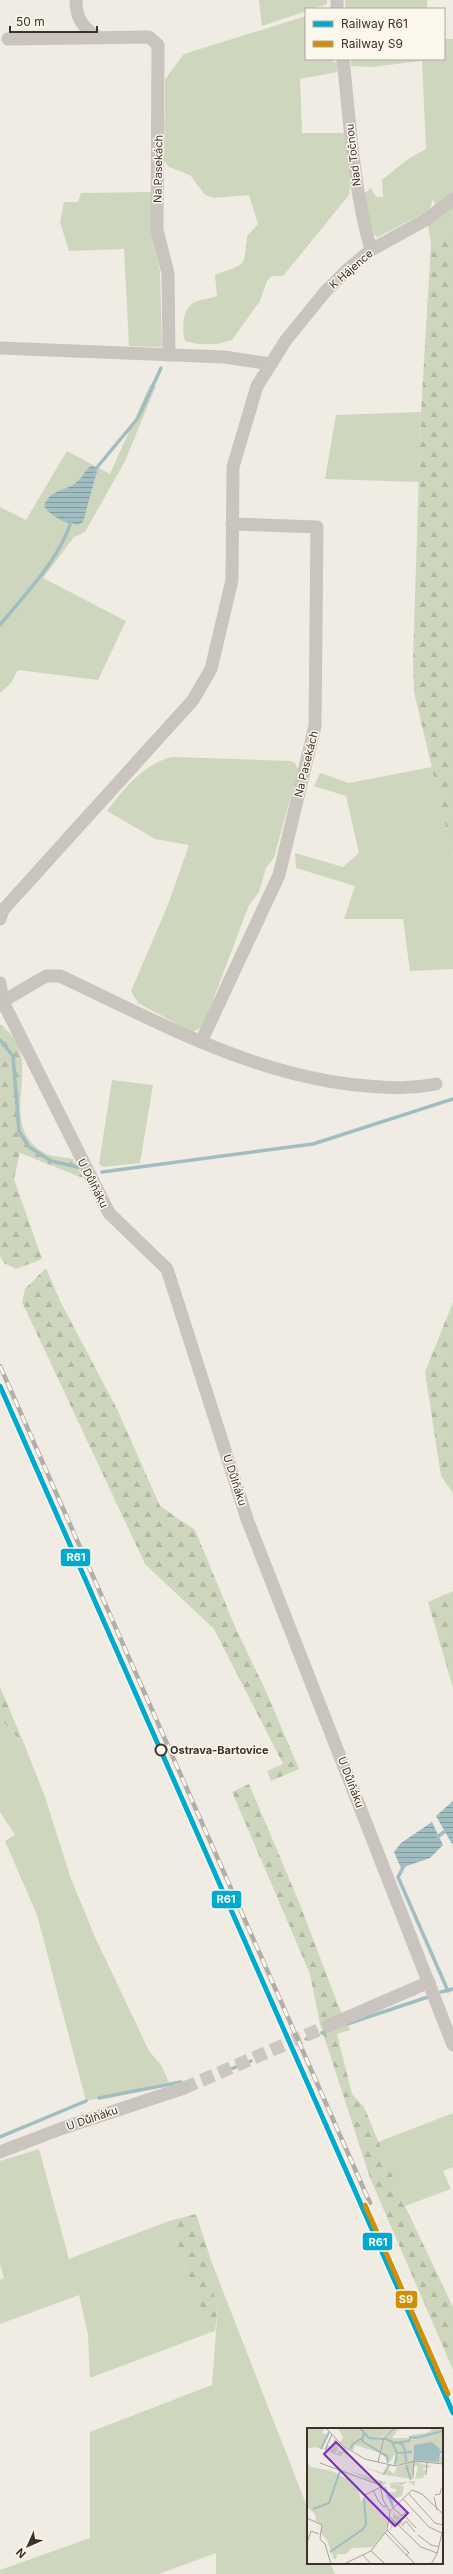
<svg xmlns="http://www.w3.org/2000/svg" width="453" height="2574" viewBox="0 0 453 2574" font-family="Inter,sans-serif">
<style>
.green{fill:#ced6be}
.forest{fill:url(#forest-firs)}
.water{fill:url(#water-rules)}
.lines{fill:none;stroke-linecap:round;stroke-linejoin:round}
.stream{stroke:#a0bdc2;stroke-width:3.5}
.minor-tunnel{stroke:#ccc7bf;stroke-width:13;stroke-dasharray:13 6;stroke-linecap:butt}
.minor{stroke:#c9c4bd;stroke-width:13}
.rail-casing{stroke:#b1ada7;stroke-width:4.5}
.rail{stroke:#fbf7ed;stroke-width:3;stroke-dasharray:9;stroke-linecap:butt}
.rail-1-casing{stroke:#fbf7ed;stroke-width:8}
.rail-2-casing{stroke:#fbf7ed;stroke-width:8}
.rail-1{stroke:#00a9ce;stroke-width:5}
.rail-2{stroke:#d18f08;stroke-width:5}
.stop-dot{fill:#fbf7ed;stroke:#3b322a;stroke-width:2}
.labels{text-anchor:middle;stroke-width:3;stroke-linejoin:round;paint-order:stroke}
.street-label{font-size:11px;fill:#3b322a;stroke:#fbf7ed}
.stop-label{font-size:11px;font-weight:bold;fill:#3b322a;stroke:#fbf7ed;text-anchor:start}
.inset-river{fill:none;stroke:#a0bdc2;stroke-width:2}
.inset-road{fill:none;stroke:#a8a29a;stroke-width:1}
.view{fill:#7b2cbf;fill-opacity:0.15;stroke:#7b2cbf;stroke-width:2}
.inset-edge{fill:none;stroke:#3b322a;stroke-width:2}
.line-badge{stroke:#fbf7ed;stroke-width:1.5}
.badge-label{font-size:11px;text-anchor:middle;font-weight:bold;fill:#fff}
</style>
<defs>
<pattern id="forest-firs" width="22" height="20" patternUnits="userSpaceOnUse"><rect width="22" height="20" fill="#ced6be"/><path d="M5 1l3.5 6h-7zM16 11l3.5 6h-7z" fill="#b2b8a3"/></pattern>
<pattern id="water-rules" width="6" height="5" patternUnits="userSpaceOnUse"><rect width="6" height="5" fill="#a0bdc2"/><path d="M0 2.5h6" fill="none" stroke="#849a9e"/></pattern>
</defs>
<rect width="100%" height="100%" fill="#f0ece4"/>
<g class="green">
<polygon points="259,0 327,0 327,4 262,26"/>
<polygon points="345,0 427,0 427,9 346,9"/>
<path d="M306,16V59H332L333,62H338L337,72L300,79L302,133H344L350,187L349,195L283,276H272L267,281L260,301L232,340L217,344H198L185,341C182,330 182,310 193,303C200,299 210,299 217,296L215,275C246,263 244,269 247,236L258,224L249,195L214,198L205,195L190,175L169,167L164,161L165,79L184,54Z"/>
<polygon points="444,39 453,39 453,193 435,205 433,199 430,208 424,213 378,237 374,235 362,195 371,188 376,197 383,197 382,180 408,159 426,149 422,61 372,67 351,66 351,59 444,59"/>
<polygon points="151,192 151,227 160,271 162,347 129,346 124,249 69,251 60,222 64,202 78,202 81,193"/>
<polygon points="453,199 453,231 431,244 427,219"/>
<polygon points="150,385 156,386 125,461 85,532 74,537 43,578 126,621 98,680 18,670 11,683 0,693 0,507 26,520 67,451 110,474"/>
<polygon points="421,412 419,482 325,479 336,415"/>
<path d="M172,757L291,761L295,763L298,770L274,858L266,868L259,892L249,905L205,1021L201,1028L192,1032L138,1003L131,991L169,902L189,845L155,839L107,811C124,789 143,764 172,757Z"/>
<polygon points="432,767 453,857 453,969 410,971 403,919 344,919 355,886 296,868 295,853 343,867 359,853 346,796 314,786 320,773 349,783"/>
<polygon points="112,1080 153,1085 140,1163 103,1167 99,1164"/>
<polygon points="0,1718 25,1746 45,1797 71,1879 95,1937 149,2051 161,2065 169,2082 86,2101 37,1915 5,1841 15,1835 0,1812"/>
<polygon points="453,2113 453,2167 443,2171 451,2189 405,2206 378,2142"/>
<polygon points="39,2149 69,2259 169,2221 209,2333 90,2378 88,2335 79,2295 0,2324 0,2280 4,2278 0,2264 0,2161"/>
<polygon points="212,2263 308,2509 308,2563 330,2563 335,2574 216,2574 216,2553 159,2574 0,2574 0,2570 90,2538 90,2432 212,2385 218,2305 206,2273"/>
</g>
<g class="forest">
<polygon points="453,231 453,857 414,692 413,658 421,412 431,244"/>
<path d="M0,1024C8,1031 15,1037 19,1048C31,1082 3,1128 43,1152C51,1157 64,1157 73,1159L83,1178L20,1153L14,1179L42,1259L16,1269L4,1263L0,1256Z"/>
<polygon points="46,1268 60,1301 117,1409 160,1506 195,1530 236,1629 265,1689 299,1769 271,1781 267,1771 283,1764 214,1629 145,1564 22,1302 25,1289"/>
<polygon points="453,1302 453,1493 441,1476 425,1372"/>
<polygon points="453,1591 453,1688 428,1602"/>
<polygon points="0,1687 25,1746 0,1718"/>
<polygon points="249,1784 299,1902 338,2005 350,2030 337,2034 352,2094 364,2107 405,2206 453,2307 453,2370 370,2178 320,2024 310,1974 232,1792"/>
<polygon points="196,2214 212,2263 206,2273 218,2305 215,2331 209,2333 169,2221"/>
</g>
<g class="water">
<path d="M91,466L96,467L97,471L83,522L78,525C66,524 50,516 44,506C50,488 68,492 79,480C84,475 85,470 91,466Z"/>
<polygon points="453,1801 453,1843 452,1844 436,1816"/>
<polygon points="432,1822 443,1845 430,1858 401,1868 394,1852 401,1843"/>
</g>
<g class="lines">
<g class="stream">
<polyline points="94,471 138,418 161,368"/>
<path d="M0,625C26,593 60,559 72,519"/>
<polyline points="0,1040 13,1056 19,1131 29,1147 51,1161 82,1168"/>
<polyline points="102,1172 313,1144 453,1099"/>
<polyline points="437,1837 444,1832"/>
<polyline points="405,1864 398,1877 448,1991"/>
<polyline points="441,1992 453,1989"/>
<polyline points="347,2024 431,1996"/>
<polyline points="322,2033 331,2030"/>
<polyline points="306,2039 307,2039"/>
<polyline points="231,2069 251,2061"/>
<polyline points="99,2098 181,2082"/>
<polyline points="0,2137 86,2101"/>
</g>
<polyline class="minor-tunnel" points="184,2088 330,2025"/>
<g class="minor">
<path d="M76,0C76,19 83,28 99,38"/>
<polyline points="337,0 337,9"/>
<polyline points="8,39 149,37 158,45 157,230 168,273 169,355"/>
<path d="M343,59C350,123 353,187 371,250"/>
<polyline points="0,348 224,357 271,364"/>
<polyline points="0,919 3,910 193,700 211,669 232,580 233,467 257,386 286,340 325,292 347,270 371,250 427,219 453,199"/>
<polyline points="0,983 3,1002 109,1213 167,1269 247,1519 453,2045"/>
<path d="M0,1003L46,976H60C160,1023 256,1077 367,1086C392,1088 411,1089 436,1084"/>
<polyline points="201,1042 279,875 315,726 317,527 232,524"/>
<polyline points="330,2025 429,1982"/>
<polyline points="0,2152 63,2128 184,2088"/>
</g>
<g class="rail-casing">
<polyline id="rail" points="0,1366 370,2203"/>
</g>
<use href="#rail" class="rail"/>
<g class="rail-1-casing">
<polyline id="rail-1" points="0,1386 453,2413"/>
</g>
<g class="rail-2-casing">
<polyline id="rail-2" points="365,2205 448,2394"/>
</g>
<use href="#rail-1" class="rail-1"/>
<use href="#rail-2" class="rail-2"/>
</g>
<circle class="stop-dot" cx="161" cy="1750" r="5.5"/>
<g class="labels">
<g class="street-label">
<text transform="translate(353 155) rotate(-97)" y="4">Nad Točnou</text>
<text transform="translate(158 169) rotate(-89)" y="4">Na Pasekách</text>
<text transform="translate(351 269) rotate(-41)" y="4">K Hájence</text>
<text transform="translate(306 764) rotate(-76)" y="4">Na Pasekách</text>
<text transform="translate(93 1183) rotate(63)" y="4">U Důlňáku</text>
<text transform="translate(235 1480) rotate(72)" y="4">U Důlňáku</text>
<text transform="translate(351 1782) rotate(69)" y="4">U Důlňáku</text>
<text transform="translate(92 2118) rotate(-19)" y="4">U Důlňáku</text>
</g>
<g class="stop-label">
<text x="170" y="1754">Ostrava-Bartovice</text>
</g>
</g>
<g transform="translate(307 2428)">
<rect width="136" height="136" fill="#f0ece4"/>
<path d="M55,0H67L83,4L77,8L64,10ZM136,4V30L135,34H132L135,22L124,9L128,5ZM124,5L123,11L106,15L103,20L90,25L87,15L116,10ZM28,10L31,20L29,25L30,26L32,22L35,24L37,19L41,24L40,27L36,25L34,28L30,27L32,28L18,22L20,17L24,20ZM100,24H103L104,33L91,37L89,34L90,27ZM106,33L126,39L115,40L119,43L116,50L108,51L111,38H107V51L97,46L87,47L90,39ZM84,56L97,58L95,68L86,71V79L83,71L79,69L80,64H89V61L83,60ZM86,81L87,86L94,89L93,92L97,95L90,98L87,96L82,104L84,97L82,95L77,105L82,90L93,96L86,90Z" fill="#ced6be"/>
<path d="M0,0H17L15,5L20,7L14,21L8,19L0,21ZM31,0H55L64,10L77,9L83,4L67,0L86,2L79,8L73,25L48,17L46,23L33,15L36,9ZM124,0H136V4L128,5L124,9L128,13V7H131L128,13L136,23L133,25L132,34H135L136,30V35L104,34L103,24H100V36L98,24L87,27L83,34L74,25L77,10L87,2H91L85,10H102L98,14H101L104,9L108,11L115,8L108,10L104,8L105,7L118,5L124,3ZM124,6L123,11L106,15L103,20H95L90,25L87,15L116,10ZM125,14L133,21L129,34L105,31L107,17ZM0,34L4,39L25,43L44,53L51,59L54,74L58,68L82,90L77,105L66,119L45,120L39,126H30L29,131H27L20,112L13,104L15,97L9,93L8,86L0,79ZM52,37L76,45L80,37H82L78,46L81,41L89,48L91,45H102L105,51L77,47ZM44,43L81,55L108,53V58L101,54L95,57L79,55L75,59Z" fill="#ced6be" fill-rule="evenodd"/>
<path d="M125,14L133,21L129,34L106,32L107,17Z" fill="#a0bdc2"/>
<path class="inset-river" d="M53,0L62,10L79,11L87,15L102,13L103,9L109,10L136,3M57,5L55,13L73,24M85,14L90,25L105,24M89,14L95,16L98,22L99,34M14,21L22,4M43,21L46,16L55,10M74,25L80,28L81,35M131,34L132,25L136,23M88,37L90,25M99,37L104,52M78,59L86,79M6,81L22,75L33,43M23,124L56,101L59,96L57,70"/>
<path class="inset-road" d="M19,0L36,18L58,31L88,38L108,33L136,36M74,0L87,1M87,1L106,0M18,22L25,6M71,34L77,10L88,0M13,35L73,57M76,47L83,37M119,47L120,35M106,48L107,33M66,62L72,74L77,79L80,77M101,65L128,95L136,97M58,67L72,60L74,53M128,67L133,66L134,61H136M127,69L130,82M96,71L122,99L135,105M86,80L95,88L99,84M83,83L105,62L115,66L136,86M97,87L109,100M83,89L114,119L130,125M0,90L15,97L13,111L18,116L24,136M95,98L99,93L108,104M80,102L102,125L99,127M78,105L108,136M111,107L124,117L132,119M0,115L4,103L12,106M64,123L78,136M56,127L64,136M37,136L64,123L80,102L83,84L76,72L73,57M124,136L130,126L136,101"/>
<path class="view" d="M29,14L101,85L88,98L17,26Z"/>
<rect width="136" height="136" class="inset-edge"/>
</g>
<g class="line-badge">
<rect x="60" y="1548" width="31" height="19" rx="4" fill="#00a9ce"/>
<rect x="211" y="1890" width="31" height="19" rx="4" fill="#00a9ce"/>
<rect x="362" y="2232" width="31" height="19" rx="4" fill="#00a9ce"/>
<rect x="395" y="2290" width="23" height="19" rx="4" fill="#d18f08"/>
</g>
<g class="badge-label">
<text x="76" y="1561">R61</text>
<text x="226" y="1903">R61</text>
<text x="378" y="2246">R61</text>
<text x="406" y="2303">S9</text>
</g>
<rect x="305" y="8" width="140" height="52" fill="#fbf7ed" stroke="#aea89f"/>
<rect x="313" y="21" width="20" height="6" fill="#00a9ce" stroke="#aea89f"/>
<text x="341" y="28" font-size="12" fill="#3b322a">Railway R61</text>
<rect x="313" y="41" width="20" height="6" fill="#d18f08" stroke="#aea89f"/>
<text x="341" y="48" font-size="12" fill="#3b322a">Railway S9</text>
<g transform="translate(28 2546) rotate(225)" stroke="#fbf7ed" stroke-width="3" paint-order="stroke">
<path d="M0-3L7 15L0 10L-7 15Z" fill="#3b322a"/>
<text y="-6" font-size="11" font-weight="bold" text-anchor="middle" fill="#3b322a">N</text>
</g>
<path d="M10 26v6h87v-6" fill="none" stroke="#3b322a" stroke-width="2"/>
<text x="16" y="26" font-size="12" fill="#3b322a" stroke="#fbf7ed" stroke-width="3" paint-order="stroke">50 m</text>
</svg>
